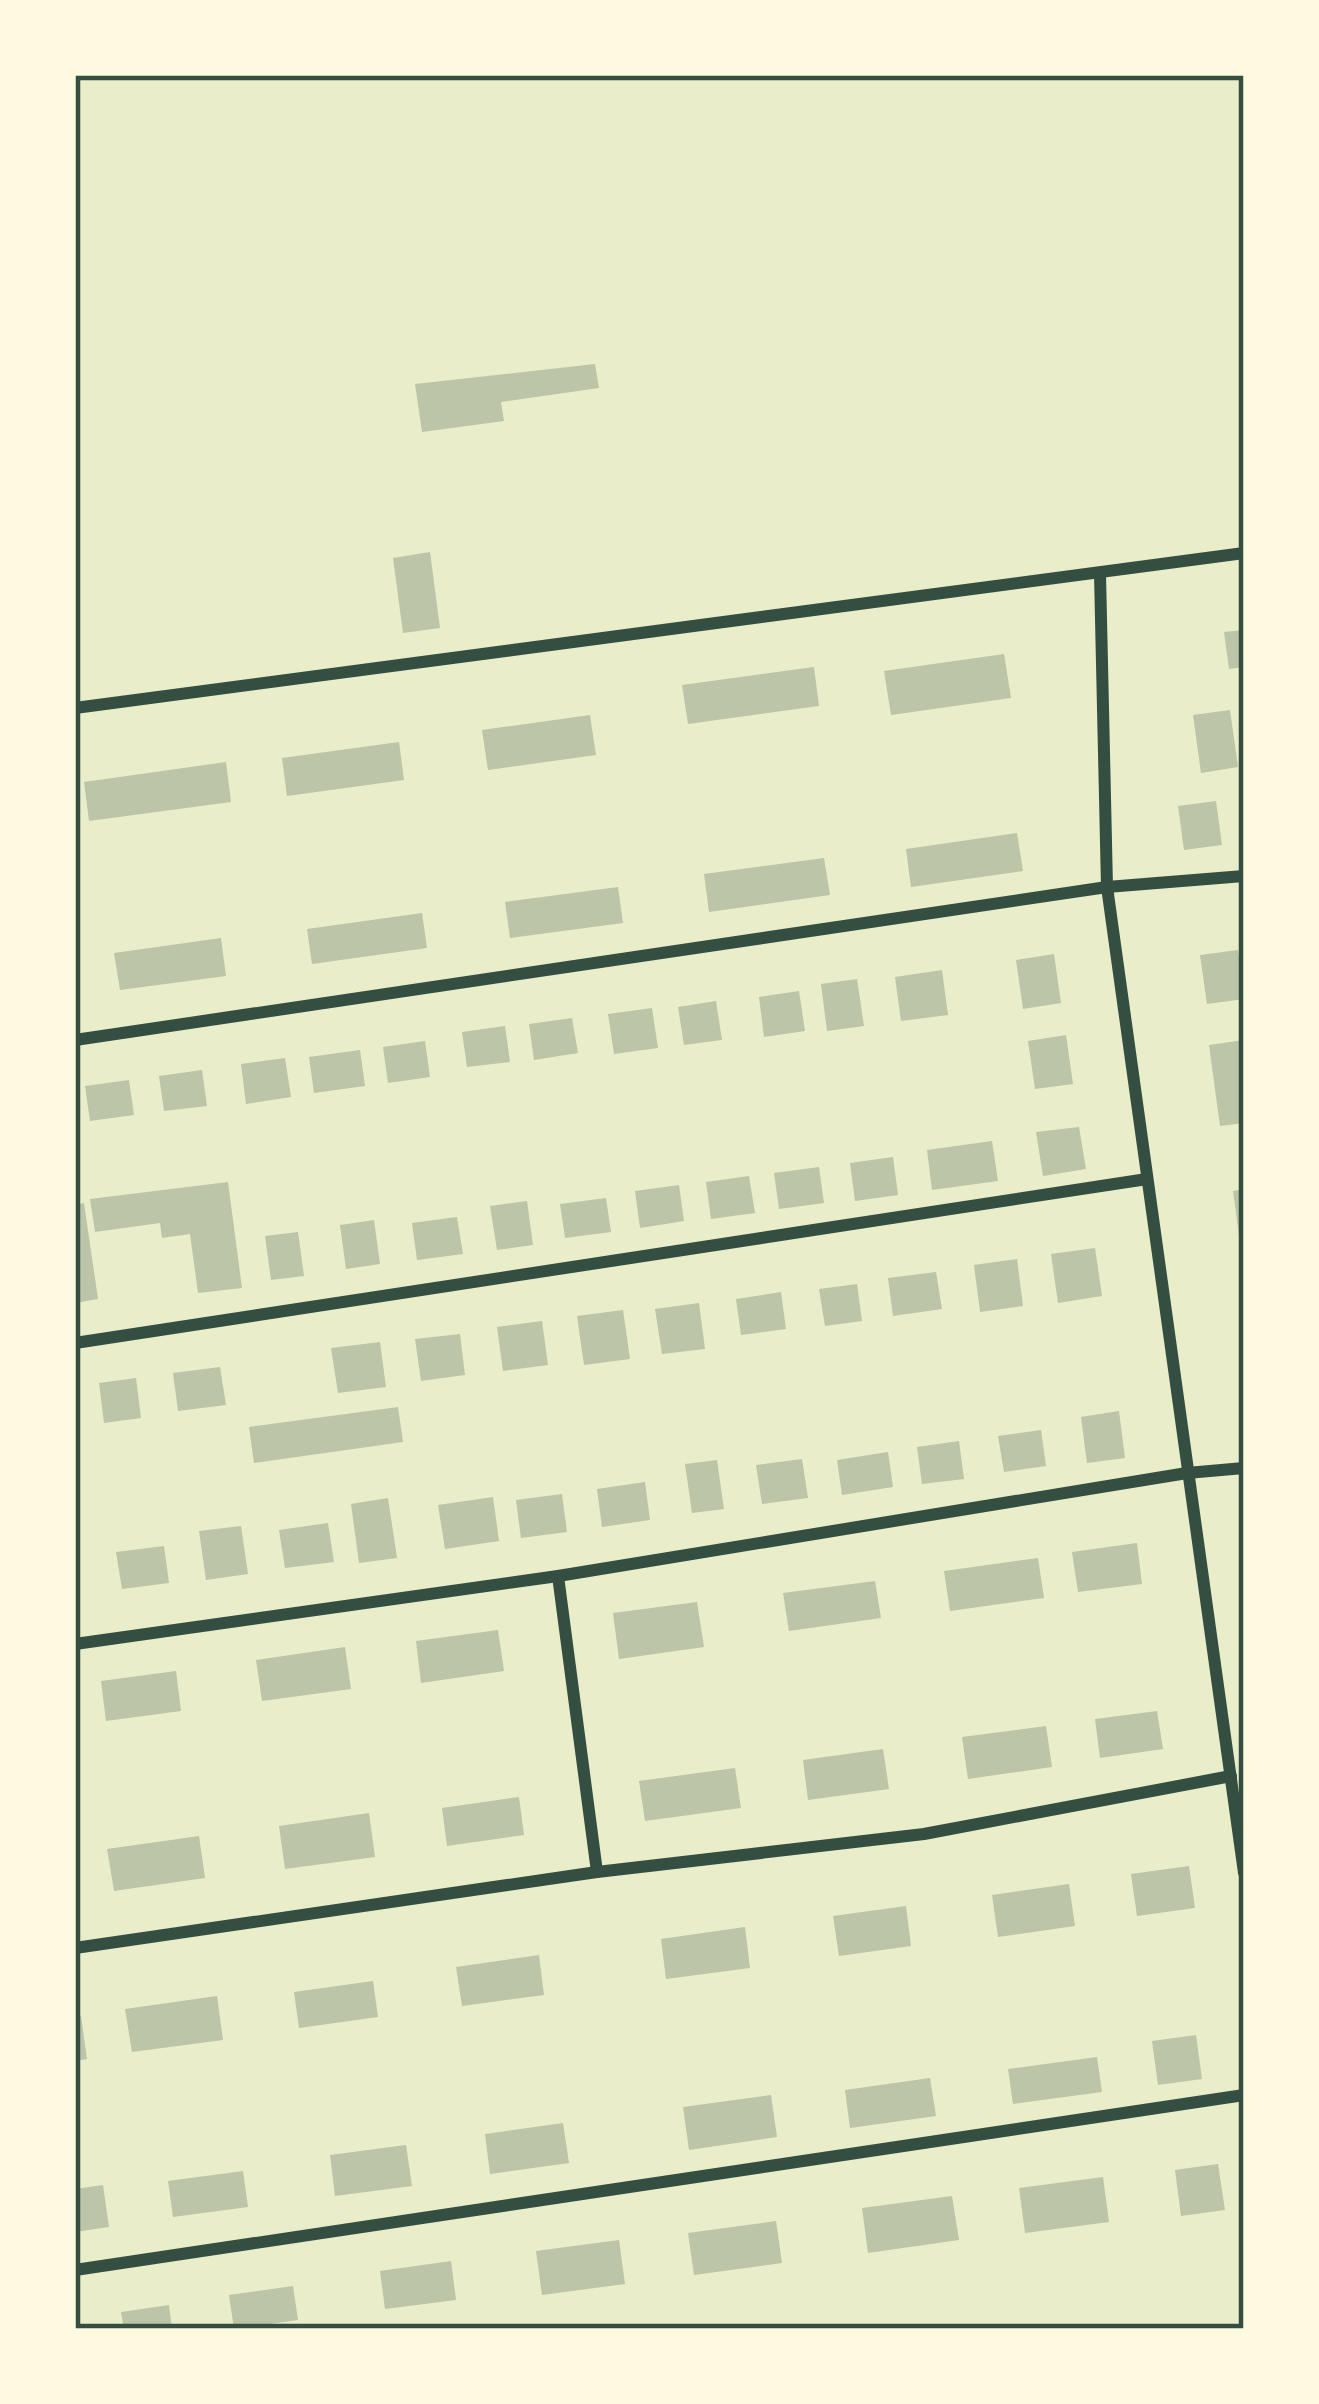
<svg xmlns="http://www.w3.org/2000/svg" width="1319" height="2404" viewBox="0 0 1319 2404" font-family="'DM Sans',sans-serif">
<style>
.building{fill:#bcc5a7}
.lines{fill:none;stroke-linecap:round;stroke-linejoin:round}
.minor{stroke:#344e41;stroke-width:12}
.neatline{fill:none;stroke:#344e41;stroke-width:4.5}
</style>
<rect width="100%" height="100%" fill="#e9edc9"/>
<g class="building">
<polygon points="595,364 599,388 501,402 504,421 422,432 415,384"/>
<polygon points="430,552 440,628 403,633 393,558"/>
<polygon points="1244,630 1244,667 1229,669 1224,632"/>
<polygon points="1004,654 1011,698 891,715 884,671"/>
<polygon points="814,667 819,706 688,724 682,685"/>
<polygon points="1230,710 1238,767 1201,773 1193,715"/>
<polygon points="590,715 596,755 488,770 482,730"/>
<polygon points="399,742 404,780 287,796 282,758"/>
<polygon points="226,762 231,802 89,821 84,782"/>
<polygon points="1216,801 1222,845 1184,850 1178,806"/>
<polygon points="1017,833 1023,871 911,887 906,849"/>
<polygon points="824,858 830,895 709,912 704,874"/>
<polygon points="618,887 623,923 510,938 505,902"/>
<polygon points="422,913 427,948 312,964 307,929"/>
<polygon points="221,938 226,976 120,990 114,953"/>
<polygon points="1238,950 1244,999 1207,1004 1200,955"/>
<polygon points="1054,954 1061,1003 1023,1009 1016,960"/>
<polygon points="942,970 948,1015 901,1021 895,977"/>
<polygon points="857,979 864,1026 827,1031 821,984"/>
<polygon points="799,991 805,1031 764,1037 759,997"/>
<polygon points="716,1001 722,1040 684,1045 678,1007"/>
<polygon points="652,1008 658,1048 614,1054 608,1014"/>
<polygon points="572,1018 578,1053 534,1060 529,1024"/>
<polygon points="505,1026 510,1062 467,1067 462,1032"/>
<polygon points="1066,1035 1073,1084 1035,1089 1028,1041"/>
<polygon points="1244,1040 1244,1123 1220,1126 1209,1045"/>
<polygon points="425,1041 430,1077 388,1083 383,1047"/>
<polygon points="360,1050 365,1086 314,1093 309,1057"/>
<polygon points="285,1058 291,1097 246,1104 241,1064"/>
<polygon points="202,1070 207,1106 164,1111 159,1076"/>
<polygon points="129,1080 134,1115 90,1121 85,1086"/>
<polygon points="1079,1127 1086,1169 1043,1176 1036,1132"/>
<polygon points="992,1141 998,1181 932,1190 927,1150"/>
<polygon points="893,1157 898,1195 855,1201 850,1163"/>
<polygon points="819,1167 824,1203 779,1209 774,1173"/>
<polygon points="749,1176 755,1213 711,1219 706,1182"/>
<polygon points="228,1182 242,1288 198,1293 190,1234 162,1238 160,1223 95,1232 90,1199"/>
<polygon points="679,1185 684,1221 640,1228 635,1191"/>
<polygon points="1244,1189 1244,1250 1241,1250 1233,1191"/>
<polygon points="606,1198 611,1232 565,1238 560,1204"/>
<polygon points="527,1201 533,1245 497,1250 490,1206"/>
<polygon points="84,1203 98,1299 75,1303 75,1205"/>
<polygon points="457,1217 463,1254 417,1260 412,1223"/>
<polygon points="374,1220 380,1264 346,1269 340,1225"/>
<polygon points="298,1232 304,1276 271,1280 265,1236"/>
<polygon points="1095,1248 1102,1296 1058,1303 1051,1254"/>
<polygon points="1017,1259 1023,1306 980,1312 974,1265"/>
<polygon points="936,1272 942,1309 893,1316 888,1278"/>
<polygon points="857,1284 862,1321 825,1326 819,1289"/>
<polygon points="781,1292 786,1329 741,1335 736,1299"/>
<polygon points="699,1303 705,1349 662,1354 655,1309"/>
<polygon points="623,1310 630,1359 584,1365 577,1316"/>
<polygon points="542,1321 548,1365 503,1371 497,1327"/>
<polygon points="460,1334 465,1375 421,1381 415,1339"/>
<polygon points="380,1342 386,1387 338,1393 331,1348"/>
<polygon points="220,1367 226,1405 178,1411 173,1373"/>
<polygon points="136,1378 141,1418 104,1423 99,1383"/>
<polygon points="398,1407 403,1442 254,1463 249,1427"/>
<polygon points="1119,1411 1125,1458 1087,1463 1081,1417"/>
<polygon points="1041,1430 1046,1466 1004,1472 998,1436"/>
<polygon points="959,1441 964,1479 922,1484 917,1447"/>
<polygon points="888,1452 893,1487 842,1495 837,1460"/>
<polygon points="802,1459 808,1498 762,1504 756,1465"/>
<polygon points="717,1460 724,1509 692,1513 685,1464"/>
<polygon points="645,1482 650,1520 602,1527 597,1489"/>
<polygon points="562,1494 567,1532 521,1538 516,1500"/>
<polygon points="493,1497 499,1541 445,1549 438,1505"/>
<polygon points="388,1498 397,1558 359,1563 351,1504"/>
<polygon points="328,1523 334,1562 285,1568 279,1530"/>
<polygon points="241,1526 248,1574 206,1580 199,1531"/>
<polygon points="1137,1543 1142,1584 1078,1592 1072,1552"/>
<polygon points="164,1546 169,1583 122,1589 116,1552"/>
<polygon points="1038,1558 1044,1598 950,1611 944,1571"/>
<polygon points="875,1581 881,1618 789,1631 783,1593"/>
<polygon points="697,1602 704,1647 619,1659 613,1613"/>
<polygon points="498,1630 504,1671 421,1683 416,1641"/>
<polygon points="345,1647 351,1689 262,1701 256,1660"/>
<polygon points="176,1671 181,1711 106,1721 101,1681"/>
<polygon points="1157,1711 1163,1749 1100,1758 1095,1719"/>
<polygon points="1046,1726 1052,1767 968,1779 962,1737"/>
<polygon points="883,1749 889,1789 808,1800 803,1760"/>
<polygon points="735,1768 741,1808 645,1821 639,1781"/>
<polygon points="519,1797 524,1835 447,1846 442,1808"/>
<polygon points="369,1813 375,1857 285,1869 279,1826"/>
<polygon points="199,1836 205,1878 114,1891 107,1849"/>
<polygon points="1189,1866 1195,1908 1137,1916 1131,1874"/>
<polygon points="1069,1884 1075,1926 998,1937 992,1895"/>
<polygon points="906,1906 911,1946 839,1956 833,1916"/>
<polygon points="745,1927 750,1968 666,1979 661,1939"/>
<polygon points="539,1955 544,1995 462,2006 456,1967"/>
<polygon points="373,1981 378,2017 299,2028 294,1992"/>
<polygon points="217,1996 223,2040 132,2052 125,2009"/>
<polygon points="81,2016 87,2059 75,2061 75,2017"/>
<polygon points="1196,2035 1202,2079 1158,2085 1152,2041"/>
<polygon points="1097,2057 1102,2092 1013,2104 1008,2069"/>
<polygon points="930,2078 936,2116 850,2128 845,2090"/>
<polygon points="771,2095 777,2137 689,2150 683,2107"/>
<polygon points="563,2123 569,2163 490,2174 485,2134"/>
<polygon points="406,2145 412,2186 335,2196 330,2155"/>
<polygon points="1218,2164 1225,2210 1181,2216 1175,2170"/>
<polygon points="243,2171 248,2207 173,2217 168,2181"/>
<polygon points="1103,2177 1109,2222 1025,2233 1019,2188"/>
<polygon points="103,2185 109,2227 75,2232 75,2189"/>
<polygon points="952,2196 959,2240 868,2253 862,2208"/>
<polygon points="776,2221 782,2263 694,2275 688,2233"/>
<polygon points="619,2240 625,2284 542,2295 536,2251"/>
<polygon points="451,2261 456,2300 385,2309 380,2271"/>
<polygon points="293,2286 298,2320 234,2329 229,2295"/>
<polygon points="169,2305 172,2329 124,2329 121,2312"/>
</g>
<g class="lines">
<g class="minor">
<polyline points="1100,574 1107,887 1244,1873"/>
<polyline points="75,708 1244,553"/>
<polyline points="75,1040 1107,887 1244,876"/>
<polyline points="75,1343 1147,1179"/>
<polyline points="558,1576 597,1872"/>
<polyline points="75,1644 558,1576 1187,1473 1244,1468"/>
<polyline points="75,1948 597,1872 924,1834 1231,1776"/>
<polyline points="75,2270 1244,2095"/>
</g>
</g>
<rect width="1319" height="2404" fill="none" stroke="#fefae0" stroke-width="156"/>
<rect x="78" y="78" width="1163" height="2248" class="neatline"/>
</svg>
